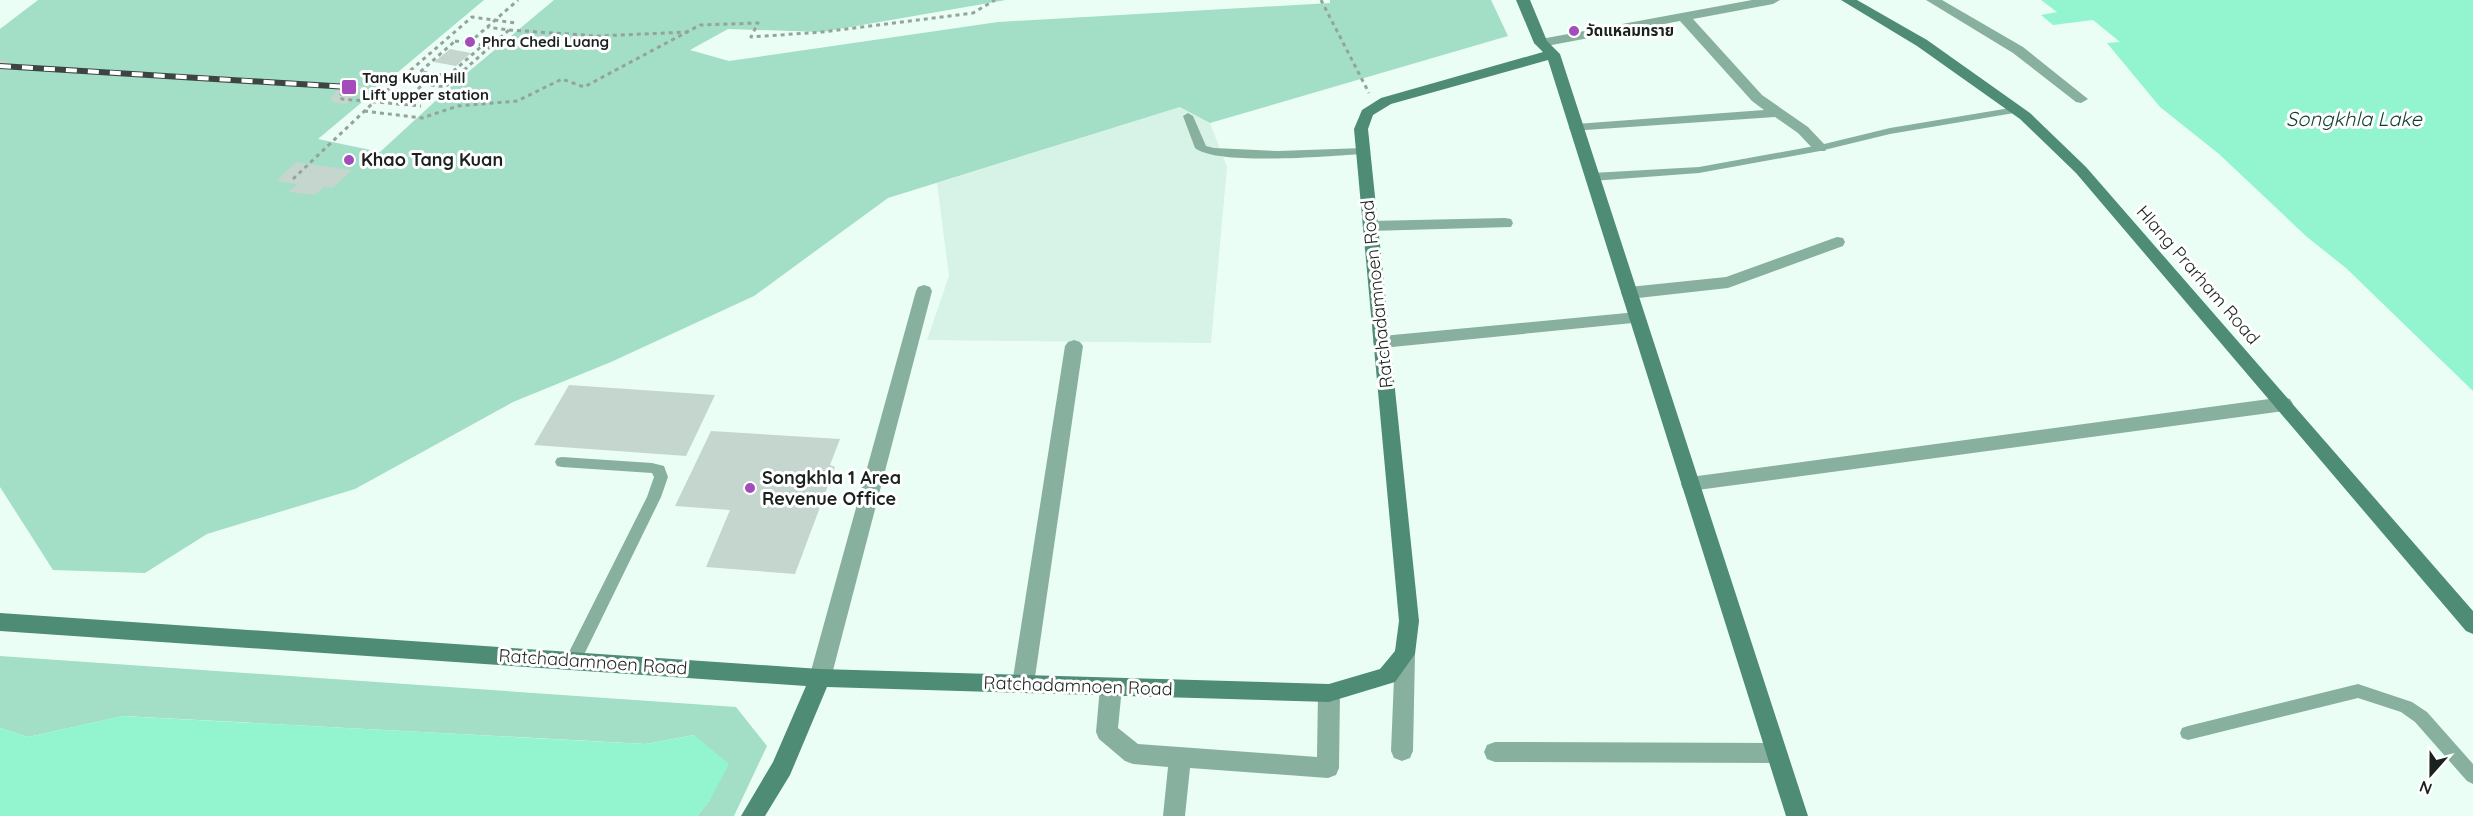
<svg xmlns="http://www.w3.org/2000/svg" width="2473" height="816" viewBox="0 0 2473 816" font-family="Quicksand,'Noto Sans Thai',sans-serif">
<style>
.built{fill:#d7f2e6}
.green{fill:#a3dec6}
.water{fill:#92f5d0}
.building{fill:#c4d6ce}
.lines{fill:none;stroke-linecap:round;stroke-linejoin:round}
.path{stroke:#95a39d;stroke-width:3;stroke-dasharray:4 4;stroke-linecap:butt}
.lane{fill:#88b09f;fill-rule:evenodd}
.street{fill:#88b09f;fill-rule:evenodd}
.secondary{fill:#4e8c75;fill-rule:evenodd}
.rail-casing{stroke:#3c4541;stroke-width:6}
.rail{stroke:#fff;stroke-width:4;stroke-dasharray:11;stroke-linecap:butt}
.poi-dot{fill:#a24dbb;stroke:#fff;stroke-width:2}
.labels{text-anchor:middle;stroke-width:6;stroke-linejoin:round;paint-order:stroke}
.far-poi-label{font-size:15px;font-weight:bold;fill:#1a211e;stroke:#fff;text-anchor:start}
.poi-label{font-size:18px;font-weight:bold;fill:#1a211e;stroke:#fff;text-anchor:start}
.street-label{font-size:18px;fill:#1a211e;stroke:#fff}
.water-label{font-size:20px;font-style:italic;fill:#133f31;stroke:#fff}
</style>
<rect width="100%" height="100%" fill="#ebfef6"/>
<polygon class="built" points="1180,107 1210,123 1227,167 1211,343 927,340 949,276 937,183"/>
<g class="green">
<polygon points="38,0 484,0 318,139 380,152 455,83 554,0 1006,0 822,32 728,29 690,50 729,61 998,22 1330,3 1330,0 1491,0 1508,36 1210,123 1180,107 888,198 754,296 611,362 513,402 355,489 207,534 145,573 53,570 0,487 0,29"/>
<polygon points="0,656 736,707 767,746 734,816 697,816 710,800 694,735 646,744 123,716 28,737 0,728"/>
</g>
<g class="water">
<polygon points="2041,0 2473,0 2473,391 2346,268 2307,237 2219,154 2160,107 2107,43 2120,42 2093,20 2053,25 2041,15 2057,12"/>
<polygon points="122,716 646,744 694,735 729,764 710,800 697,816 0,816 0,728 28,737"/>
</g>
<g class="building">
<polygon points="450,49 471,53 456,66 434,62"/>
<polygon points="0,60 8,61 4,64 364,86 347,104 335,103 330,99 338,89 0,69"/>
<polygon points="296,162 309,164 352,170 333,188 324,187 315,195 288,192 297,184 276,181"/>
<polygon points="569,385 715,395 686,456 534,445"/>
<polygon points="711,431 840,439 830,465 835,467 795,574 706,567 730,510 675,506"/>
</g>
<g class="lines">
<g class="path">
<polyline points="1321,0 1369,93"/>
<polyline points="509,30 598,36 688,32"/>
<polygon points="455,41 483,45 448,76 420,72"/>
<polyline points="469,43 518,0"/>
<polyline points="399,80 445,87 509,30 487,27"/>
<polyline points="349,87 339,96 342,99 421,106"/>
<polyline points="418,89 434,74"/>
<polyline points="364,111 422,118 458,106 517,101 562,79 584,87 700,25 758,23 751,37 822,32 973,13 995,0"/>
<polyline points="293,179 374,102 472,17 516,23"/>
</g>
<g class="lane">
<polygon points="2016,107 2021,110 2020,112 1890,134 1820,151 1699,173 1592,181 1586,177 1592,173 1699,167 1820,145 1890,128"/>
<path d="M1188,113L1193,116L1206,146L1214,148L1278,151L1363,148L1369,151L1363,154C1331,156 1217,166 1195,148L1183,116Z"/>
<polygon points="562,457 652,463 664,466 668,477 661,497 579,665 573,667 567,665 565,660 647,497 654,477 652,473 562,467 557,466 555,462 557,458"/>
<polygon points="2358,684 2412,702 2427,712 2473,764 2473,784 2467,781 2415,722 2401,712 2358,698 2188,740 2182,738 2180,733 2182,728 2188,726"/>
</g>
<g class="street">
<polygon points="1752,0 1780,0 1773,4 1693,19 1762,95 1808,127 1825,145 1827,148 1825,151 1815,151 1798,133 1775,117 1571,131 1569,128 1571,125 1576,124 1764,110 1752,101 1680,21 1541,47 1534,43 1541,39"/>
<polygon points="1926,0 1942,0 2023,47 2088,99 2081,103 2076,102 2013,53"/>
<polygon points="1505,218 1511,219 1513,223 1511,227 1370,231 1362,226 1370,221"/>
<polygon points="1837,237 1843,238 1845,242 1843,246 1728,288 1629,299 1623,297 1621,293 1623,289 1629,287 1726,277"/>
<polygon points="924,285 930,287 932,291 831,678 828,685 820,687 812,685 809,678 916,291 918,287"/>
<polygon points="1637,312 1643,314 1645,318 1643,322 1382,348 1376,346 1373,342 1376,338 1382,336"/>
<polygon points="1074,340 1080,342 1083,346 1034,684 1031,691 1023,693 1015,691 1012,684 1065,346 1068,342"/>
<polygon points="2284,397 2290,399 2293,404 2290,409 2284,411 1690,491 1683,489 1681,484 1683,479 1690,477"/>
<polygon points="1405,645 1412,648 1415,654 1413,751 1410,758 1402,761 1394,758 1391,751 1395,654 1398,648"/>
<polygon points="1111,678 1119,680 1122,687 1118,728 1138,744 1317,757 1318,693 1321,686 1329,684 1337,686 1340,693 1339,768 1336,775 1328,778 1190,768 1185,816 1163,816 1168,767 1133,764 1125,761 1099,739 1096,732 1100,687 1103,680"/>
<polygon points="1495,742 1776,743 1784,746 1787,753 1784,760 1776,763 1495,762 1487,759 1484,752 1487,745"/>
</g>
<g class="secondary">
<polygon points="1516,0 1530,0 1547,41 1560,54 1808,816 1786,816 1548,60 1391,104 1373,115 1368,129 1419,621 1415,654 1395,682 1329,702 827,687 790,775 765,816 741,816 773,762 806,686 0,631 0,613 820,669 1329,684 1380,669 1395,651 1399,621 1354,129 1362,110 1381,98 1543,52 1534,43"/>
<polygon points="1841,0 1857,0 1927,40 2030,113 2086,167 2473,611 2473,634 2466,631 2076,173 2020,119 1917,46"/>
</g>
<g class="rail-casing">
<polyline id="rail" points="0,66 349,87"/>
</g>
<use href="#rail" class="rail"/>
</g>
<g class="poi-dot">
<circle cx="1574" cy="31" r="6"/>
<circle cx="470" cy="42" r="6"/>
<rect x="341" y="79" width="16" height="16" rx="3"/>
<circle cx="349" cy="160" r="6"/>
<circle cx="750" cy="488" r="6"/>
</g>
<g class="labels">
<g class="far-poi-label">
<text x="1586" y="36">วัดแหลมทราย</text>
<text x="482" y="47">Phra Chedi Luang</text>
<text x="362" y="83">Tang Kuan Hill<tspan x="362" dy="17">Lift upper station</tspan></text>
</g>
<g class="poi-label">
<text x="361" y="166">Khao Tang Kuan</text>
<text x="762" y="484">Songkhla 1 Area<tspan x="762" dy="21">Revenue Office</tspan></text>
</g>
<g class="street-label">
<text transform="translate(2198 275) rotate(49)" y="6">Hlang Prarham Road</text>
<text transform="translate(1377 294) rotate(-96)" y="6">Ratchadamnoen Road</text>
<text transform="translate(593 662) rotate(4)" y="6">Ratchadamnoen Road</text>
<text transform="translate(1078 686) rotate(2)" y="6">Ratchadamnoen Road</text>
</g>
<g class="water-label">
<text x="2354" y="126">Songkhla Lake</text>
</g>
</g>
<g transform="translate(2431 774) rotate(201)" stroke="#ffffff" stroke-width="4.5" paint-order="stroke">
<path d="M0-4.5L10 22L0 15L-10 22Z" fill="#1a211e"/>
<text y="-9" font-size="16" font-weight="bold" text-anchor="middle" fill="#1a211e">N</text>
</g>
</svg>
